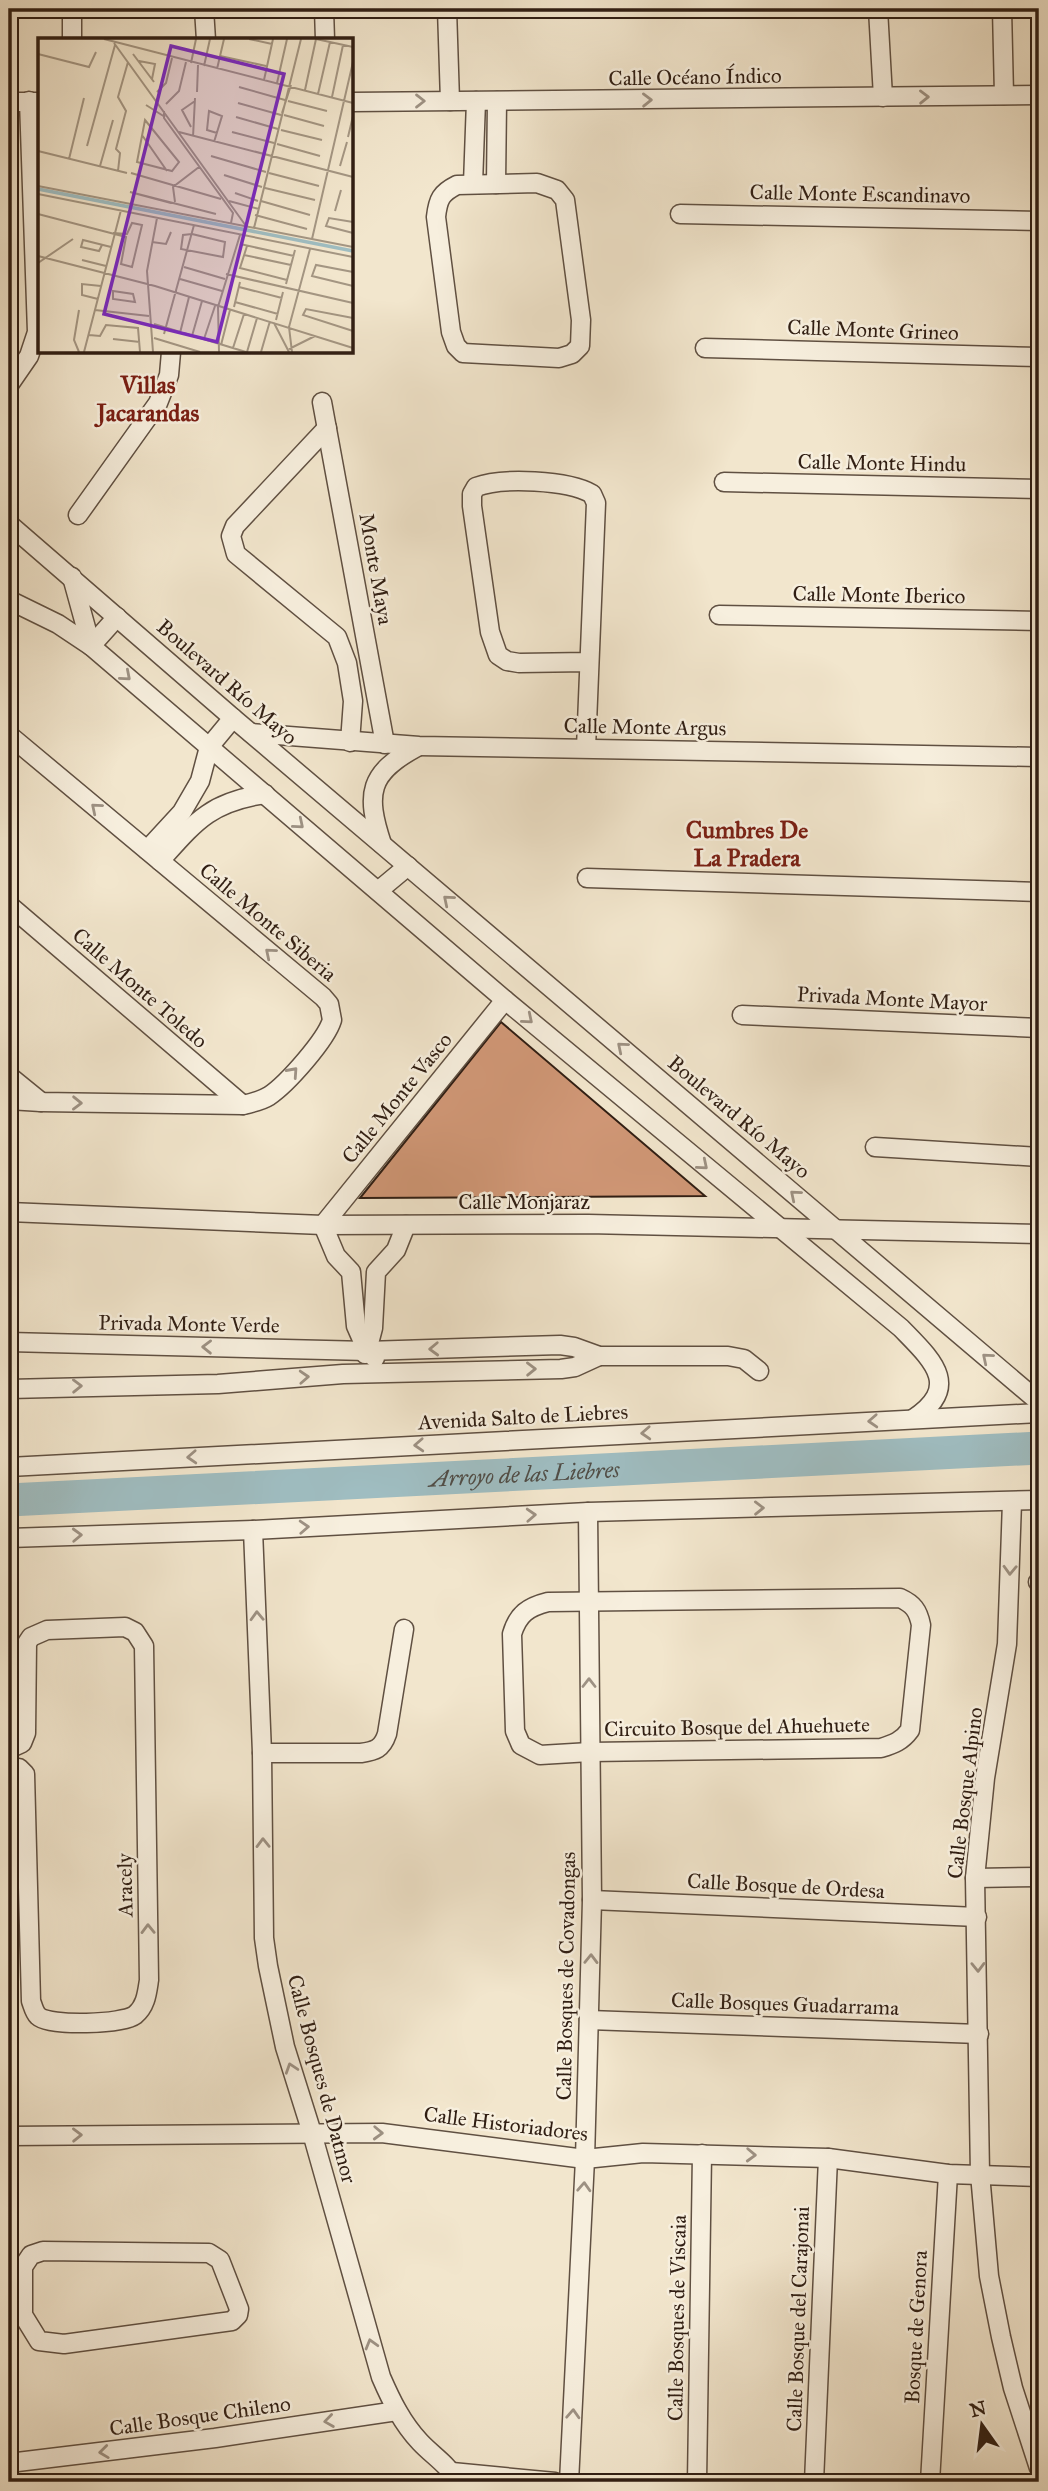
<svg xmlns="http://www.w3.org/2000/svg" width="1048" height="2491" viewBox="0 0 1048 2491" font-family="'IM FELL Great Primer',serif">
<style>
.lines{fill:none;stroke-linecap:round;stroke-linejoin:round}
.river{stroke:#9fbdc1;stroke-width:33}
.building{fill:#d09776;stroke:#301e13;stroke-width:2}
.minor-casing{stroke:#605042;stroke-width:21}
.minor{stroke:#f7efde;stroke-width:18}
.oneway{stroke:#9d9183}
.labels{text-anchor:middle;stroke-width:5;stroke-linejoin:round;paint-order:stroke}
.street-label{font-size:21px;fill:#301e13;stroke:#f7efde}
.water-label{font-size:23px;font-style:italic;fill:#514e47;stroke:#f7efde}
.quarter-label{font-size:24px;font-weight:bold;fill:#7a1f14;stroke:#f7efde}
.inset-river{fill:none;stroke:#9fbdc1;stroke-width:3.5}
.inset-road{fill:none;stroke:#a49683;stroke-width:2}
.view{fill:#7b2cbf;fill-opacity:0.15;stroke:#7b2cbf;stroke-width:3.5}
.inset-edge{fill:none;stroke:#301e13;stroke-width:3.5}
</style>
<rect width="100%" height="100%" fill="#f2e6cd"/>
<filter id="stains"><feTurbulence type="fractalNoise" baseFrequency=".00286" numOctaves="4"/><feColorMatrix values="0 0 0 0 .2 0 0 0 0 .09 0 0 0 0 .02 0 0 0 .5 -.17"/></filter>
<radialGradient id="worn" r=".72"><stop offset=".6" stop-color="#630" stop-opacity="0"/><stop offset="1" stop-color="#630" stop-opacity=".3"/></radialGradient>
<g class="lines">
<path class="river" id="s1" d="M9,1500L1039,1448"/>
</g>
<polygon class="building" points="501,1022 705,1196 360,1198"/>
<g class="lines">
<g class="minor-casing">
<g id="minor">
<polyline points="72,9 72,40"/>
<polyline points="204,9 206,40"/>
<polyline points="324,9 325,40"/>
<polyline points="447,9 450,101"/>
<polyline points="878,9 883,97"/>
<polyline points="1002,9 1004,95"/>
<polyline points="9,102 40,102"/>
<polyline points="352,102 1039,95"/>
<path d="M537,183L557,190L565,200L581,320L580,346L572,354L559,358L463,353L456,346L451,332L436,217C438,199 441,193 457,185Z"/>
<polyline points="473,184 476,101"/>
<polyline points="496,184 497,101"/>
<polyline points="680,214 1039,221"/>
<polyline points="705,348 1039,357"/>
<polyline points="9,385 29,356 37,332 29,101"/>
<polyline points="322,402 385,744"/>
<polyline points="327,428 235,526 231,536 236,554 337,637 347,663 353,701 350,742"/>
<polyline points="724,482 1039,489"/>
<polyline points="78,515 158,403 169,375 171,352"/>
<polyline points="9,524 233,718 1039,1402"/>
<path d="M72,577L91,646L505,1000L901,1328C931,1359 963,1386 913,1419"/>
<polyline points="9,600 58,624 91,646 117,617"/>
<polyline points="719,615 1039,621"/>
<polyline points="251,733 419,746 1039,757"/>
<path d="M9,735L323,997L329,1004L332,1020C326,1040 287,1084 269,1096C261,1101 252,1103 243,1105L41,1102L9,1100"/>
<path d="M586,748L596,503L592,494C568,480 502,477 476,487L472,494V506L490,632L498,655L507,661L519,663L588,662"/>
<path d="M382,844C365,793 369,773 417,747"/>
<polyline points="147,850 182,812 200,781 209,747 233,718"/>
<path d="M160,861C195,822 210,802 265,794"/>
<polyline points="587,878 1039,892"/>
<polyline points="378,891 408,866"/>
<polyline points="9,905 243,1105"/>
<polyline points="742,1015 1039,1028"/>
<polyline points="9,1076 41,1102"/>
<polyline points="875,1147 1039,1157"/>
<polyline points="9,1212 323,1225 588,1224 1039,1234"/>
<polyline points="9,1342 367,1351 560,1345 574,1347 599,1356 728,1356 744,1359 759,1371"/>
<polyline points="365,1354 367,1351 373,1328 376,1272 396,1250 406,1225"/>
<polyline points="375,1358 367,1351 356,1326 351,1272 336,1256 323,1225 505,1000"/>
<polyline points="9,1389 218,1384 343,1374 561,1369 575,1367 599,1356"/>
<polyline points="9,1467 1039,1413"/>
<polyline points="1012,1502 1007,1644 985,1778 975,1878 980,2174 989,2276 1001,2337 1013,2388 1039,2468"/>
<path d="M253,1530L262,1753L264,1938L268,1966L285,2047L312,2133L381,2377C391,2400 402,2423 420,2442C433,2456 449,2465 457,2482"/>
<polyline points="9,1538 253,1530 588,1512 1039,1500"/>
<polyline points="1038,1582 1039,1582"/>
<path d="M900,1598C913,1604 918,1610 921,1625L910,1730C902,1741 894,1744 881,1748L590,1752L540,1755L521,1745L515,1731L512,1634C518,1614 528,1607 548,1602Z"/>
<path d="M9,1749L22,1743L26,1733L27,1643L31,1637L47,1630L125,1627L135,1632L144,1646L149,1980C147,1993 146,2006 135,2015C123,2024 50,2027 38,2016C34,2012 33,2006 31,2001L25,1774L19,1768H9"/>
<path d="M262,1753H361C375,1751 382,1749 387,1734L404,1629"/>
<polyline points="975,1878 1039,1877"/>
<polyline points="592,1900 977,1917"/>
<polyline points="589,2020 979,2034"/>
<polyline points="9,2136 382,2133 585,2159 643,2153 828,2158 948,2174 1039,2177"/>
<polygon points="43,2251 209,2253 220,2260 234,2296 239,2309 238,2315 232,2321 64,2344 39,2341 23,2315 23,2267 31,2255"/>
<polyline points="9,2463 215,2438 397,2411"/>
<polyline points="452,2472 555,2482"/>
<polyline points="569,2482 585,2159 592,1900 588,1512"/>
<polyline points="697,2482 702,2154"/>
<polyline points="814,2482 828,2158"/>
<polyline points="930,2482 948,2174"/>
</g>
</g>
<use href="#minor" class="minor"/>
</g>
<defs><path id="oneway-chevron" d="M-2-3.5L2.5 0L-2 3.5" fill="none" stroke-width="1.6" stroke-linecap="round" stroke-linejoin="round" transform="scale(1.75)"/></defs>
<g class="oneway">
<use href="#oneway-chevron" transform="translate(924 97) rotate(-1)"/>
<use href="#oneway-chevron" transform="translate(647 100) rotate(-1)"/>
<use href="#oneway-chevron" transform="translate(420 101)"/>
<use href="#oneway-chevron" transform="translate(126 676) rotate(41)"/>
<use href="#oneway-chevron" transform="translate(96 808) rotate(-140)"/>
<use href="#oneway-chevron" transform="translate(299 824) rotate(40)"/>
<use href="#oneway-chevron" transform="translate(448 900) rotate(-140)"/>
<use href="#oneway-chevron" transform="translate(270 953) rotate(-140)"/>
<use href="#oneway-chevron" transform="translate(528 1019) rotate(40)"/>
<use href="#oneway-chevron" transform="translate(622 1047) rotate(-140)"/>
<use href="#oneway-chevron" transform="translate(293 1072) rotate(-48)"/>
<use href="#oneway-chevron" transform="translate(77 1103) rotate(1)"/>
<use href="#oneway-chevron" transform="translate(703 1165) rotate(40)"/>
<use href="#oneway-chevron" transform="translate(795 1195) rotate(-140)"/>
<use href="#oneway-chevron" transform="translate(207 1347) rotate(-179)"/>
<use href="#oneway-chevron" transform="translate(434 1349) rotate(178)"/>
<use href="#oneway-chevron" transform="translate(987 1358) rotate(-140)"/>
<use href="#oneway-chevron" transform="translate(531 1369) rotate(-1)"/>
<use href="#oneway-chevron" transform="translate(304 1377) rotate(-3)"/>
<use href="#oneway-chevron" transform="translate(77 1386) rotate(-1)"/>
<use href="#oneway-chevron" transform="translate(873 1421) rotate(177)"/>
<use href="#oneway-chevron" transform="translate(646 1433) rotate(177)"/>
<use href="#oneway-chevron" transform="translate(419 1445) rotate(177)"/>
<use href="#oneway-chevron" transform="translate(192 1457) rotate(177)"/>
<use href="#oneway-chevron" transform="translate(759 1508) rotate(-1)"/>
<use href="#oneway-chevron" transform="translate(531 1515) rotate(-3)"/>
<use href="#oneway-chevron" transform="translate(304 1527) rotate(-3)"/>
<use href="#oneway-chevron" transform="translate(77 1535) rotate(-2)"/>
<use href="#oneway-chevron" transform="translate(1010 1570) rotate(92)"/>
<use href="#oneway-chevron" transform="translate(257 1616) rotate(-92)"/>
<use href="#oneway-chevron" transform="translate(589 1683) rotate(-90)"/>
<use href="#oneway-chevron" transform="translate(263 1843) rotate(-91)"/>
<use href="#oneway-chevron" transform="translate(148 1929) rotate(-91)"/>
<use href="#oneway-chevron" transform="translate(591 1959) rotate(-89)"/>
<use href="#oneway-chevron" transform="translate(978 1967) rotate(89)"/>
<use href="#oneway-chevron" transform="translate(291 2068) rotate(-108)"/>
<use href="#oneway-chevron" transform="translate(378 2133) rotate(2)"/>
<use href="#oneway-chevron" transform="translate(77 2135) rotate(-1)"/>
<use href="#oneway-chevron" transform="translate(751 2155) rotate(2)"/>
<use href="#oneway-chevron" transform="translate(584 2187) rotate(-87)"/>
<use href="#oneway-chevron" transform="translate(371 2344) rotate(-106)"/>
<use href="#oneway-chevron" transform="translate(573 2414) rotate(-87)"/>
<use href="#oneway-chevron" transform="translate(329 2421) rotate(172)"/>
<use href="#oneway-chevron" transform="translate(104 2452) rotate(173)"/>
</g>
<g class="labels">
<g class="street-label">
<text transform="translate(695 77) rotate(-1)" y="7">Calle Océano Índico</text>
<text transform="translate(860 194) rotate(1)" y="7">Calle Monte Escandinavo</text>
<text transform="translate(873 330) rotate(2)" y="7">Calle Monte Grineo</text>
<text transform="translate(882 463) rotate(1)" y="7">Calle Monte Hindu</text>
<text transform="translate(376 569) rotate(80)" y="7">Monte Maya</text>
<text transform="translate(879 595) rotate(1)" y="7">Calle Monte Iberico</text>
<text transform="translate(227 682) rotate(41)" y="7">Boulevard Río Mayo</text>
<text transform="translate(645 727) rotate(1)" y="7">Calle Monte Argus</text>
<text transform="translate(268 922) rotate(40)" y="7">Calle Monte Siberia</text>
<text transform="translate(140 988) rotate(41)" y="7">Calle Monte Toledo</text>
<text transform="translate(892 999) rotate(3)" y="7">Privada Monte Mayor</text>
<text transform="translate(397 1098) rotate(-51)" y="7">Calle Monte Vasco</text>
<text transform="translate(739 1117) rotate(40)" y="7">Boulevard Río Mayo</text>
<text x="524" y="1209">Calle Monjaraz</text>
<text transform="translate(189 1324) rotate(1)" y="7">Privada Monte Verde</text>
<text transform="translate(523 1417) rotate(-3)" y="7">Avenida Salto de Liebres</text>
<text transform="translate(737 1727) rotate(-1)" y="7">Circuito Bosque del Ahuehuete</text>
<text transform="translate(965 1793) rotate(-83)" y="7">Calle Bosque Alpino</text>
<text transform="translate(125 1885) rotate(-91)" y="7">Aracely</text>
<text transform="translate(786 1886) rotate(3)" y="7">Calle Bosque de Ordesa</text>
<text transform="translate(566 1976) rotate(-89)" y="7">Calle Bosques de Covadongas</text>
<text transform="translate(785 2004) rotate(2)" y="7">Calle Bosques Guadarrama</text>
<text transform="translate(322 2079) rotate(75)" y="7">Calle Bosques de Datmor</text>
<text transform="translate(506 2124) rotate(7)" y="7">Calle Historiadores</text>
<text transform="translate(677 2318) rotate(-89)" y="7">Calle Bosques de Viscaia</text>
<text transform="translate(798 2319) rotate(-88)" y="7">Calle Bosque del Carajonai</text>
<text transform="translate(916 2327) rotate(-87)" y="7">Bosque de Genora</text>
<text transform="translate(200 2416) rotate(-8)" y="7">Calle Bosque Chileno</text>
</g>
<g class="water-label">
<text dy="8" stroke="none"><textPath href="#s1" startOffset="516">Arroyo de las Liebres</textPath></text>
</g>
<g class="quarter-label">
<text x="148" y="393">Villas<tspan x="148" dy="28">Jacarandas</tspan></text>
<text x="747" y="838">Cumbres De<tspan x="747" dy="28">La Pradera</tspan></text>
</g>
</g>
<g transform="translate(38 38)">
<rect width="315" height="315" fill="#f2e6cd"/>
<path class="inset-river" d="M0,151L315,213"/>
<path class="inset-road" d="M66,1L315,65M211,1L234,6M278,1L315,9M76,5L208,188M0,16L51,29L58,14M95,16L116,44M182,18L228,28M101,23L117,26L114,41M153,25L158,1M166,28L172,1M179,31L186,1M226,42L235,1M239,45L249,1M201,49L247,62M267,52L278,1M119,54L128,45L134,20M159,54L160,27M280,56L292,4M294,59L305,7M250,63L289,73M200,65L243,77M128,66L141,53L148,24M108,67L127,79M126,73V80L195,175L193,185M244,75L253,47M246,77L286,88M198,79L240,91M107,82L141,124L134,133L99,124ZM153,89L144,72L157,63M243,92L284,102M141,94L315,139M194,94L236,105M104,97L129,133M155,99L157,60M310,99L315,78M176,104L184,78L171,73L169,92L179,95M239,106L282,118M49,108L77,7M0,113L89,135M173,118L228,134M31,121L46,60M62,128L75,82M302,128L309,104M80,133L82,115L78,111L88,73L80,59L90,24M93,135L183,161M231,135L281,148M186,137L224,149M0,148L315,209M227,150L277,162M92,154L178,176M92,154L133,165M197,155L220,163M0,156L315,219M191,163L221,171M223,163L272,177M137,164L135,149L161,129M297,173L303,152M0,176L88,199L83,226L94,229L104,187L94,185L89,196L75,195M217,177L269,191M315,184L291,180L288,188L315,195M216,190L263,1M154,196L187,204L185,219L143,211L145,197ZM274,201L315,24M114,204L128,206L133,194M202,206L256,218M64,207L61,213L43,209L45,202L73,209M209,208L202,230L249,242M206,217L253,227M0,218L117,248L315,310M44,222L68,228M0,225L35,201M146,229L187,241M315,234L278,227L274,238L315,248M188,236L315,265M142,241L184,253M248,246L257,212M201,249L244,260M75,253L95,256L97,264L75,261ZM60,261L44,257V246L63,248M197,264L240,276M196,269L202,244M41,272L36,302L41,314M57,272L111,278M315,280L268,271L265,277L315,293M238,282L245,254M236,285L251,314M116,286L208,314M142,295L151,259M126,296L156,187M51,297L62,298L68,287L100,290L102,314M154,298L164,263M116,300L162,314M75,301L102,304M166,301L177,268M183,307L192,272M195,310L206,276M251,311L277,298M46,314L83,172M115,314L109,233L119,180M181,314L180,269L202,197M209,314L219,280M223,314L232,283M254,314L251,289L272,211"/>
<path class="view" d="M133,8L246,36L179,304L66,276Z"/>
<rect width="315" height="315" class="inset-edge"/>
</g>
<rect width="1048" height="2491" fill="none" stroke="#f2e6cd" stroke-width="35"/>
<rect x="10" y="10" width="1027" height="2470" fill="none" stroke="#301e13" stroke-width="3.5"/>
<rect x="18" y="18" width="1013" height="2456" fill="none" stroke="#301e13" stroke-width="2"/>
<g transform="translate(982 2425) rotate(346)" stroke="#f7efde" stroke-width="5" paint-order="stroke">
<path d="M0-5L12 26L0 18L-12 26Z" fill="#301e13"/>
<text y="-10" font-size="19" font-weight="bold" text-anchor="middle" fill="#301e13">N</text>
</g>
<rect width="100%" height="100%" filter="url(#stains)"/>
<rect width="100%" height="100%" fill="url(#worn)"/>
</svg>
